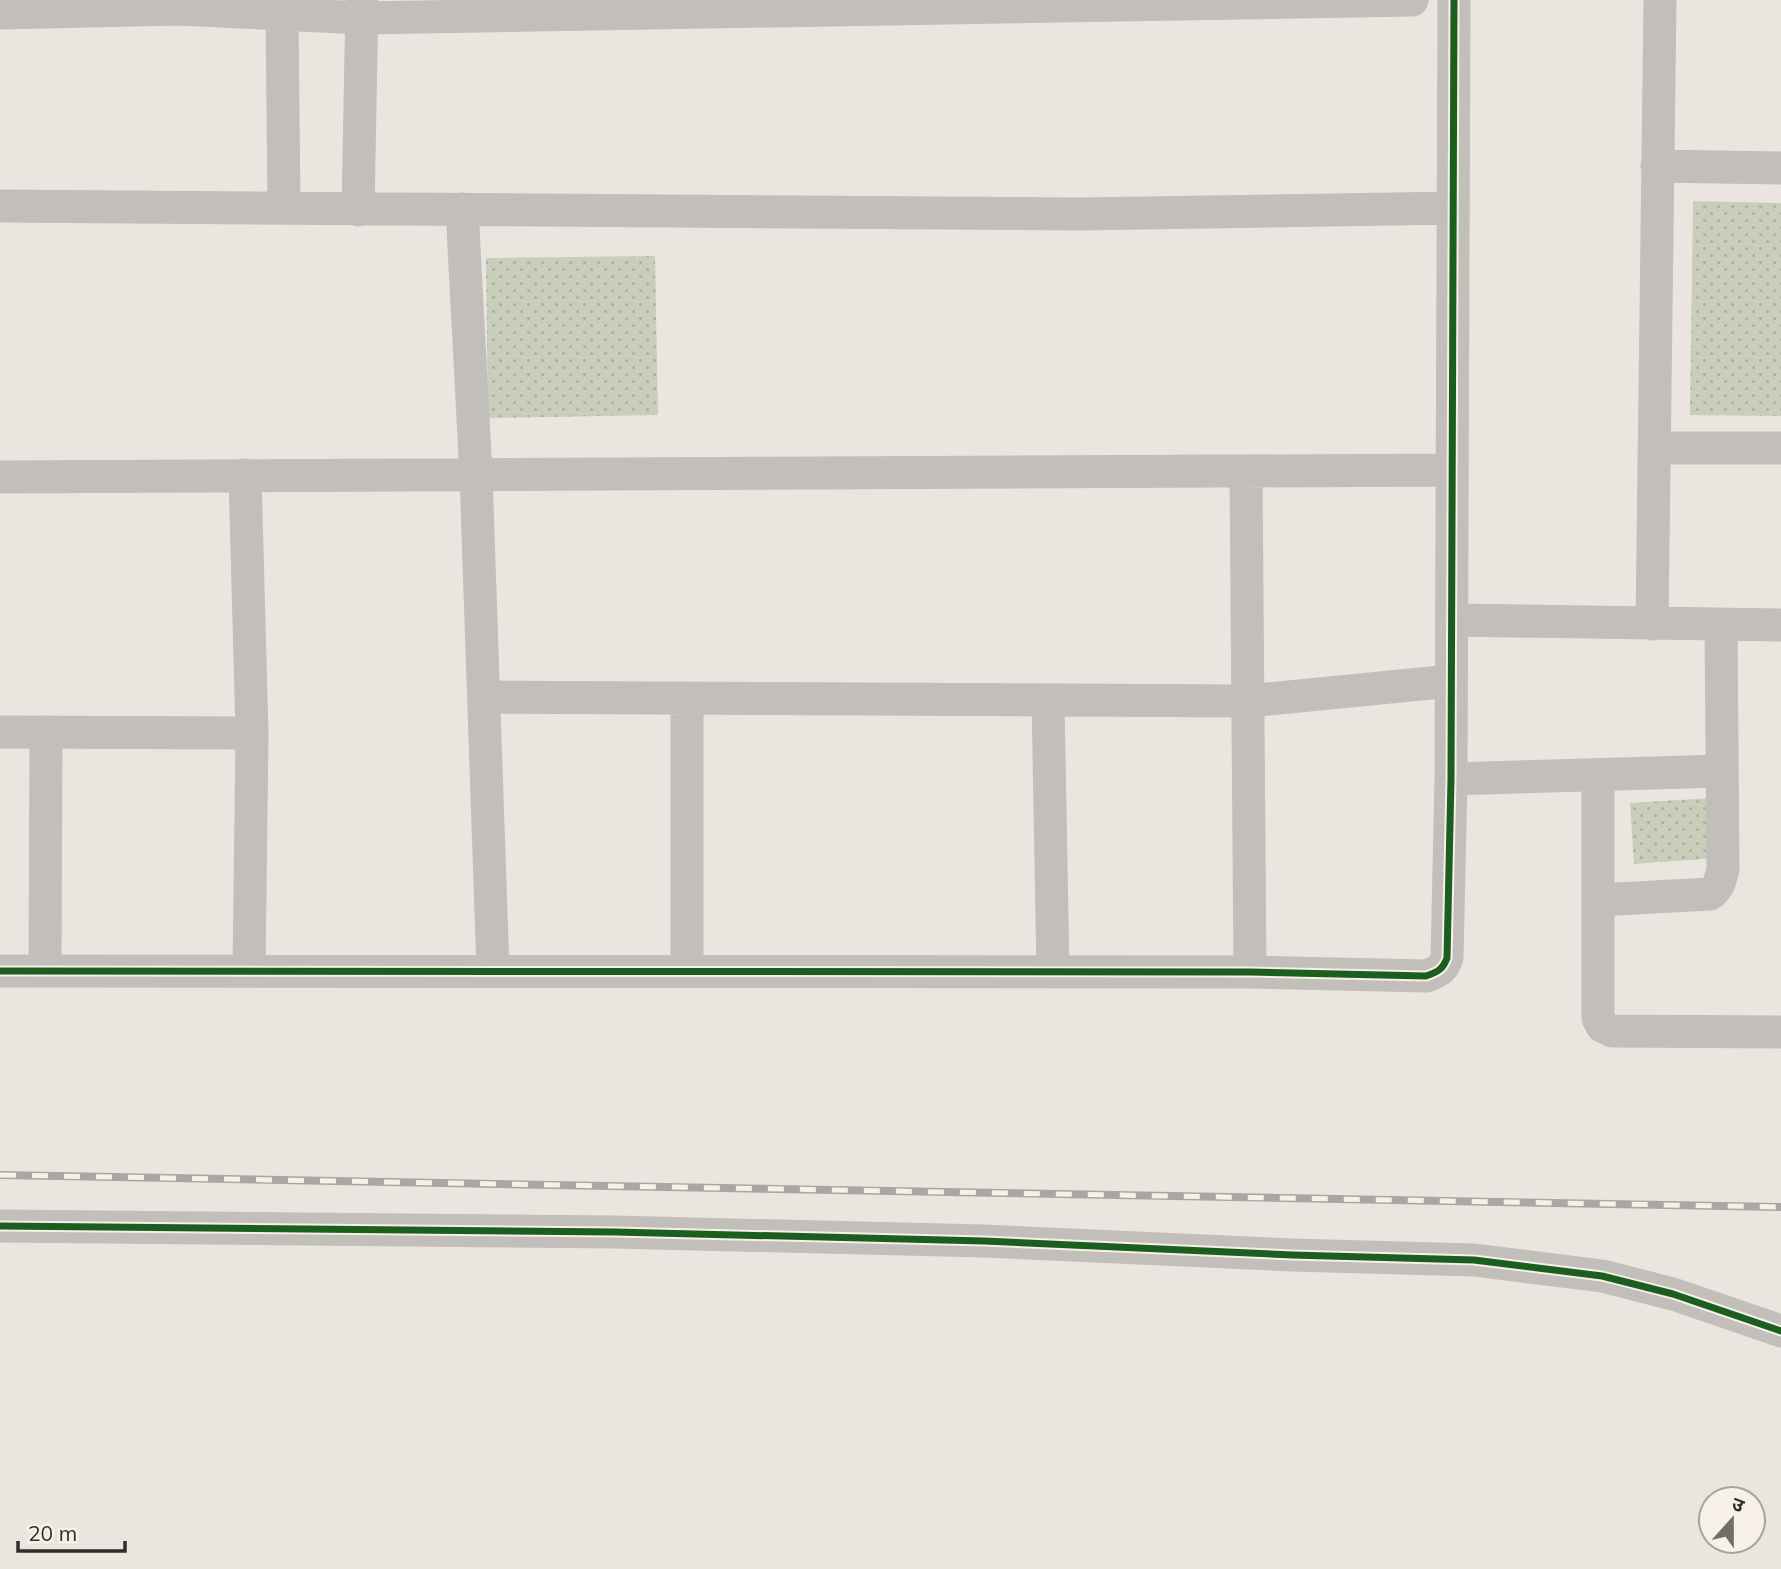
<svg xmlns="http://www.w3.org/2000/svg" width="1781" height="1569" font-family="Mulish,'Noto Sans Devanagari',sans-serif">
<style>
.park{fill:url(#park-dots)}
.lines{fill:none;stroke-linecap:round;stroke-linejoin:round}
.street{stroke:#c2beb9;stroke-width:33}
.rail-casing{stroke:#aaa7a3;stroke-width:8}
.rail{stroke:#f6f0e7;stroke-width:5;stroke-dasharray:16;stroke-linecap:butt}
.cycleway-casing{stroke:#f6f0e7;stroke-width:11}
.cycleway{stroke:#1b5e20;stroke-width:7}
</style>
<defs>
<pattern id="park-dots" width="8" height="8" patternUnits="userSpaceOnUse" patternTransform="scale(1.75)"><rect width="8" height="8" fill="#c9cebb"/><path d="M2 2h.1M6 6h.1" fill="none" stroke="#adb1a1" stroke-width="1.8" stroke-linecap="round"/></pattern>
</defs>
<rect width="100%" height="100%" fill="#eae6df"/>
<path class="park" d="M 1693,201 L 1781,203 L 1781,416 L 1690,415 Z
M 655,256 L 658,415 L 488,418 L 486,258 Z
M 1713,798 L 1717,858 L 1634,864 L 1630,803 Z"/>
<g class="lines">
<path class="street" d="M 0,13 L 179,9 L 362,18 L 1412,0
M 282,14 L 284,208
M 1657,166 L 1781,168
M 0,206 L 1079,214 L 1453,208
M 462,209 L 476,475 L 493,971
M 358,210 L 362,0
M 1654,448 L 1781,448
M 1246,471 L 1250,972
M 245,475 L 252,733 L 249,971
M 0,477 L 1452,470
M 1452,620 L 1781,625
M 1652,624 L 1660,0
M 484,697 L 1248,701 L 1451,681
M 1048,700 L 1053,972
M 0,732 L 252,733
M 1598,775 L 1598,1018 L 1602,1026 L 1612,1031 L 1781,1032
M 1451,779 L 1722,771
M 1598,900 L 1710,894 C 1719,888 1720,880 1723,870 L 1721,625
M 0,971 L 1250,972 L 1426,976 C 1438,972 1443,969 1447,958 L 1451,779 L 1454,0
M 45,971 L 46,732
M 687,971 L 687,699
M 0,1226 L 615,1232 L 984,1241 L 1292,1255 L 1474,1260 L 1602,1276 L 1673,1294 L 1781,1331"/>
<defs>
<path id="rail" d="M 0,1175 L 1781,1207"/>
</defs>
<use href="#rail" class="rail-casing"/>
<use href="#rail" class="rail"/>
<defs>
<path id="cycleway" d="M 0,971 L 1250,972 L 1426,976 C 1438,972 1443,969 1447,958 L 1451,779 L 1454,0
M 0,1226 L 615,1232 L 984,1241 L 1292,1255 L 1474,1260 L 1602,1276 L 1673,1294 L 1781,1331"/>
</defs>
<use href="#cycleway" class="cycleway-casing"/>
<use href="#cycleway" class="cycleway"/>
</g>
<g transform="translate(1732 1520) rotate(21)"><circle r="33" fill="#f6f0e7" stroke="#a8a29b" stroke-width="2"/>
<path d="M0-5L12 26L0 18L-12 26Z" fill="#726d68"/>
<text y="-10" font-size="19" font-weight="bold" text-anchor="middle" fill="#322c28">उ</text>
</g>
<path d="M18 1541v10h107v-10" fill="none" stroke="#322c28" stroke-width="3.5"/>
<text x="28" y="1541" font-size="21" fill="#322c28" stroke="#f6f0e7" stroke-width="5" paint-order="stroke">20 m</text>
</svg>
